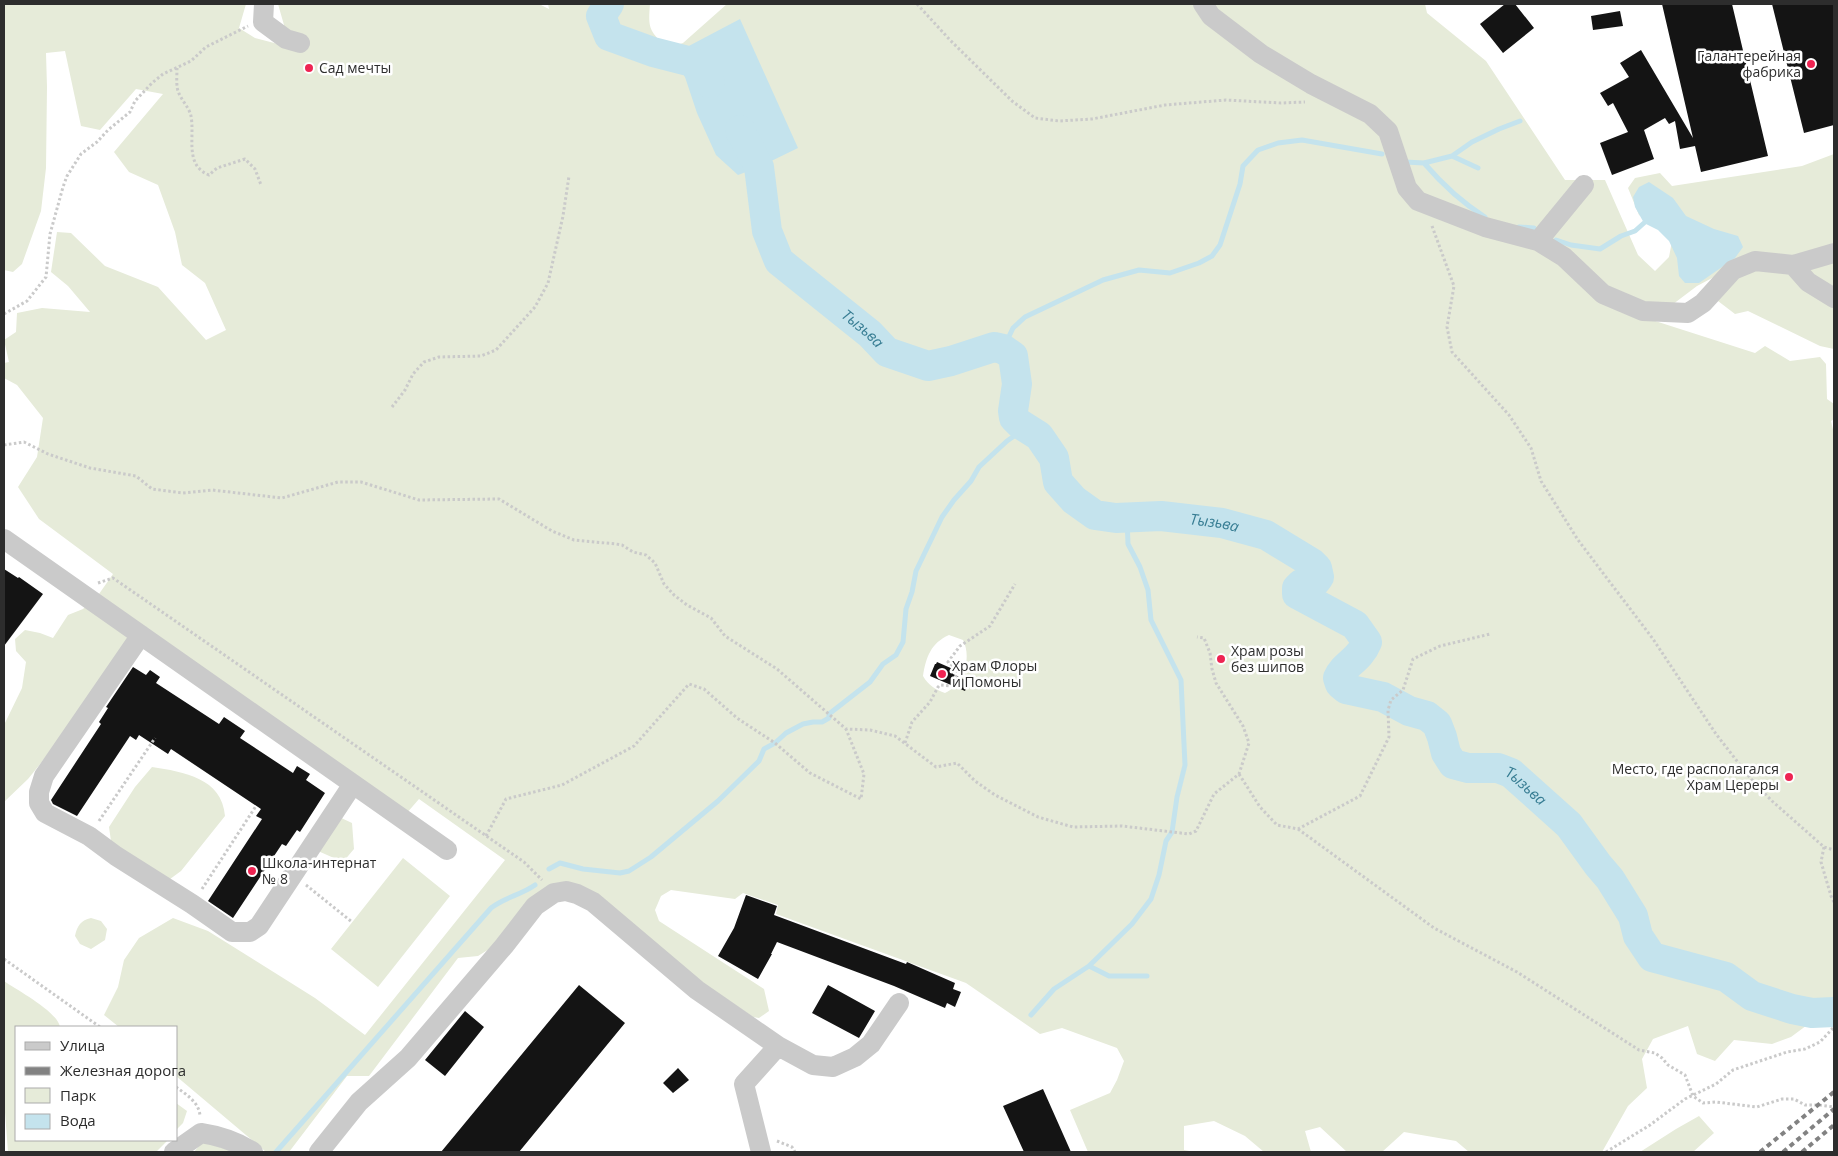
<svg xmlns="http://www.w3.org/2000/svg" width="1838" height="1156" font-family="'Open Sans',sans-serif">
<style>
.green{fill:#e6ebd9;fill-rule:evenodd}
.water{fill:#c4e3ed}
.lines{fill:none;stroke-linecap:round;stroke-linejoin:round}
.stream{stroke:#c4e3ed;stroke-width:5}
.river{stroke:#c4e3ed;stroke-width:30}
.building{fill:#141414}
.path{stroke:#cacaca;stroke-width:3;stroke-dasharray:2.5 2.5;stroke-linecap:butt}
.minor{stroke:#cacaca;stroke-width:20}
.rail{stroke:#828282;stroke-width:4;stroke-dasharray:5 4;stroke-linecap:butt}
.poi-dot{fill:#ee2452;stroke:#fff;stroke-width:2}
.labels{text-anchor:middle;stroke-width:5;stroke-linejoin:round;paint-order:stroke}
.poi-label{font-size:14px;fill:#2d2d2d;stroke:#fff;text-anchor:start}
.water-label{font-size:15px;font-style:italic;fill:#377d93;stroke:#fff}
</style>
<rect width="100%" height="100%" fill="#fff"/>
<path class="green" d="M 4,4 L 246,4 L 239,28 L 255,38 L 278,44 L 284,25 L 278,4 L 539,4 L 549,9 L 548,4 L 650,4 C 648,29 649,30 667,48 L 683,43 L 727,4 L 1425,4 L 1427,13 L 1486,61 L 1565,180 L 1605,180 L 1638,255 L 1655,271 L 1669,257 L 1673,236 L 1639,215 L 1628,188 L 1635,178 L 1660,173 L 1672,186 L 1802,166 L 1834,154 L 1834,349 L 1820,346 L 1748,311 L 1735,314 L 1718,301 L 1750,258 L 1697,286 L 1652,320 L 1755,353 L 1765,346 L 1790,361 L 1820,357 L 1826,364 L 1827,399 L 1834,404 L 1834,419 L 1831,421 L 1834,434 L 1834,1005 L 1791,1037 L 1772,1044 L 1734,1040 L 1715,1061 L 1697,1054 L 1688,1026 L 1653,1039 L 1642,1059 L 1647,1088 L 1628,1106 L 1602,1152 L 1469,1152 L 1456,1141 L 1404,1132 L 1382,1152 L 1347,1152 L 1320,1127 L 1305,1131 L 1311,1152 L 1264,1152 L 1245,1136 L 1214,1121 L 1184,1126 L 1184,1150 L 1195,1152 L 1088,1152 L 1070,1110 L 1110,1093 L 1117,1080 L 1124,1061 L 1117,1048 L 1062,1028 L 1040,1034 L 966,983 L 776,914 L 778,905 L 743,893 L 735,899 L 671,890 L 661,896 L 655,910 L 659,921 L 764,989 L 769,1011 L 759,1018 L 753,1017 L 555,883 L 499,943 L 478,956 L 458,958 L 369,1076 L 347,1076 L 289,1152 L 266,1152 L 176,1076 L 176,1027 L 119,1027 L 104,1015 L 118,987 L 124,960 L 139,938 L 173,918 L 208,931 L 315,998 L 365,1035 L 505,860 L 419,799 L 406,814 L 137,631 L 41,763 L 28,779 L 4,802 L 4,725 L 22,688 L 26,662 L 16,651 L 15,639 L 25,630 L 40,633 L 53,638 L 68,615 L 83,609 L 99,594 L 113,574 L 39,519 L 18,487 L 37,457 L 43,418 L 17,385 L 4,378 L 4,363 L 9,362 L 4,340 L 16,332 L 17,313 L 42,308 L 90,312 L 68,286 L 51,272 L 57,232 L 71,233 L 105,266 L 158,287 L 206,340 L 226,330 L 205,283 L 182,265 L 175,232 L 158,185 L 129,172 L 114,152 L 163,94 L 136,89 L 100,130 L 81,126 L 65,51 L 46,53 L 47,87 L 46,168 L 41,211 L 22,264 L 13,272 L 4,270 ZM 949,635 L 963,640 C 972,657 964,685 945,693 C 936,690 928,685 923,676 C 926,657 931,643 949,635 Z
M 152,767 C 184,772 222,778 225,816 L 181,871 L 166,882 L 111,841 L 109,827 L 135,787 Z
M 337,816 L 352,823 L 354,849 L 343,862 L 318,851 Z
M 403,858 L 450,896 L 378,987 L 331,949 Z
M 91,918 L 101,921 L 107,929 L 105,940 L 91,949 L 80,944 L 75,936 C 77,926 81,920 91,918 Z
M 4,981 C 17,990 58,1012 60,1027 L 16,1027 L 16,1140 L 168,1140 L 156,1152 L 8,1152 L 4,1099 Z
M 176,1103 L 187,1111 L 183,1123 L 176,1130 Z
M 1699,1116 L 1714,1133 L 1693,1152 L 1640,1152 L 1676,1129 Z
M 203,1141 L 234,1152 L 194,1152 Z"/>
<path class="water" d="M 740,19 L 798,148 L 759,167 L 738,175 L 716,155 L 697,113 L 679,59 L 685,48 Z
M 1649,182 L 1673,198 L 1686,216 L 1714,229 L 1738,236 L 1743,247 L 1735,258 L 1699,283 L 1685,283 L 1679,276 L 1677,258 L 1669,241 L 1658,230 L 1644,223 L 1635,207 L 1633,197 L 1639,187 Z"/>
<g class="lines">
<path class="stream" d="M 1452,156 L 1478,168
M 1405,162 L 1424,163 L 1452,156 L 1472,142 L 1499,129 L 1520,121
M 1424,163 C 1442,184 1461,202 1485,217
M 1519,227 L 1534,228
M 1556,240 L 1571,245 L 1600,249 L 1621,236 L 1635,231 L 1644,223
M 1003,349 L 1013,328 L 1025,317 L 1103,280 L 1139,270 L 1170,273 L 1199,263 L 1212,256 L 1220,245 L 1240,184 L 1243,166 L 1258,150 L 1278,143 L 1302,140 L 1382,154
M 549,869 L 560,863 L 583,869 L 620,873 L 629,871 L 651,857 L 718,801 L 759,761 L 764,749 L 775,743 L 786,733 L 803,724 L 813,722 L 822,722 L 829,718 L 829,714 L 870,682 L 883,664 L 896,655 L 903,642 L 906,609 L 912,592 L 916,571 L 942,517 L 954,500 L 971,481 L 979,467 L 1007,441 L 1017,434 L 1030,431
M 1089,966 L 1109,976 L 1147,976
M 1031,1015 L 1054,989 L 1089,966 L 1132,924 L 1151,899 L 1159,875 L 1166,841 L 1172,832 L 1177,797 L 1185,765 L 1181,680 L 1151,620 L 1148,590 L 1140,567 L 1128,544 L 1127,518
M 276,1152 L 491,908 C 505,897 521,895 535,885"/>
<g class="river">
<path d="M 609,4 L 601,16 L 609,36 L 653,52 L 692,62 L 710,83"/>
<path id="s1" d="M 740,130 L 759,167 L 767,231 L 779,261 L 870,334 L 887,352 L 928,366 L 951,361 L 994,347 L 1003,349 L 1013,356 L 1017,384 L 1013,411 L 1014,418 L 1020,424 L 1039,436 L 1054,458 L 1058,482 L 1074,500 L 1095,515 L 1116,518 L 1161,516 L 1222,523 L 1266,535 L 1312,563 L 1317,568 L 1319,577 L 1316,581 L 1301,584 L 1297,588 L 1297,594 L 1355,625 L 1367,642 C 1360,660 1343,665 1338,678 L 1340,684 L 1346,689 L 1383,697 L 1409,711 L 1427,716 L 1437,724 L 1442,737 L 1446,753 L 1453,764 L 1468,768 L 1498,768 L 1511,773 L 1569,825 L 1598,865 L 1610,879 L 1633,916 L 1638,936 L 1652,957 L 1726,977 L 1752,996 L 1792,1009 L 1812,1013 L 1834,1012"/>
</g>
</g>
<path class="building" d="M 1505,4 L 1515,4 L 1534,28 L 1503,53 L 1480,24 Z
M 1662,4 L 1732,4 L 1768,156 L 1701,172 L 1695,146 L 1680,149 L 1675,121 L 1669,124 L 1665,118 L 1644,130 L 1654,159 L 1612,175 L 1600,143 L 1628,132 L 1613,103 L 1608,106 L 1600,93 L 1629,77 L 1620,63 L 1641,50 L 1693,138 Z
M 1772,4 L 1834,4 L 1834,125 L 1804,133 Z
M 1620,11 L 1623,26 L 1593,30 L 1591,16 Z
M 4,569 L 18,578 L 19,577 L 43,594 L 4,646 Z
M 937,662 L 953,669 L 953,674 L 969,682 L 965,691 L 930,676 L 935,664 L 936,664 Z
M 133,667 L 146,675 L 150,670 L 160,677 L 156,683 L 219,724 L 224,717 L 245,731 L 240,738 L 293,773 L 297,766 L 310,774 L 306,780 L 325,793 L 300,832 L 297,830 L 286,846 L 282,844 L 233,918 L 208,901 L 262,819 L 256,816 L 261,809 L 171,749 L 168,754 L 139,735 L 136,740 L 130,736 L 77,816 L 53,804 L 51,800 L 101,724 L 99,722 L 108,708 L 106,707 Z
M 746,895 L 777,906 L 774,915 L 906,964 L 907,962 L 955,983 L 953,989 L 961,992 L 955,1007 L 947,1003 L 945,1008 L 894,986 L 777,942 L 771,954 L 772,954 L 758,979 L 718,956 L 734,928 Z
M 579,985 L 625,1023 L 519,1152 L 441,1152 Z
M 828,985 L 875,1011 L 859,1038 L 812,1013 Z
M 465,1011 L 484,1027 L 445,1076 L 425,1060 Z
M 678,1068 L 689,1080 L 673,1093 L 663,1083 Z
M 1043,1089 L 1071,1152 L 1024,1152 L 1003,1106 Z"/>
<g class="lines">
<path class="path" d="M 917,4 L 950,40 L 1012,101 L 1035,118 L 1059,121 L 1092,119 L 1165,105 L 1226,100 L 1281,103 L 1305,102
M 177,68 C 177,75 176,85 178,91 C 181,100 189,107 191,116 C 195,137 184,165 209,175 L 217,168 L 245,159 L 255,169 L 261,185
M 1432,226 L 1454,286 L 1447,327 L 1452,352 L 1509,415 L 1531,448 L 1541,481 L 1578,540 L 1653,639 L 1716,734 L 1751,779 L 1772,801 L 1824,847 L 1834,850
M 4,314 L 27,301 L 46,277 L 50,234 L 63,187 L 67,176 L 81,154 L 97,142 L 108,130 L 130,112 L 135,101 L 152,83 L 163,74 L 191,61 L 206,47 L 248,26
M 392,407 L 405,390 L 413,374 L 424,362 L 439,357 L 481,356 L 496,350 L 535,307 L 548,283 L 563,216 L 569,176
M 4,445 L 24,442 L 48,454 L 90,468 L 136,476 L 152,489 L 183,493 L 212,490 L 282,498 L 338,482 L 361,482 L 419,500 L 499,499 L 552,531 L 574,540 L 616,544 L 622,545 L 633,552 L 646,555 L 655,563 L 664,584 L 674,595 L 687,605 L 711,618 L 725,636 L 777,669 L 846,729 L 870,730 L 895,736 L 936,767 L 957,763 L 975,781 L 995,795 L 1038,817 L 1073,827 L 1122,826 L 1189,834 L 1196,831 L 1214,794 L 1239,774 L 1249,743 L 1243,726 L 1216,683 L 1212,669 L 1210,653 L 1204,638 L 1197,637
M 98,583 L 113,578 L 524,862 L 542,880
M 905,743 L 912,722 L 930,702 L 938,687 L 940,685 L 952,686 L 958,670 L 948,662 L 960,646 L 990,626 L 1015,584
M 1239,774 L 1260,807 L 1277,825 L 1298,829 L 1360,796 L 1389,737 L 1388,710 L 1391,700 L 1403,690 L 1413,659 L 1440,646 L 1490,634
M 99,821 L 155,738
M 1298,829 L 1434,928 L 1517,972 L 1639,1050 L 1655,1053 L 1662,1058 L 1668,1065 L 1685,1075 L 1693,1096 L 1703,1103 L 1716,1102 L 1757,1107 L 1782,1099 L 1794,1099 L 1805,1105 L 1819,1105 L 1834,1107
M 486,836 L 506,799 L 562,785 L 634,746 L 689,684 L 704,689 L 737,718 L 775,743 L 810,773 L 861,799 L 864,774 L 846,729
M 1824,847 L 1821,862 L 1831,896 L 1834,902
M 306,885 L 352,922
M 202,889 L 256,806
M 4,959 L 100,1027
M 176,1087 C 187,1095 200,1103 200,1117
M 777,1141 L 792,1147 L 795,1152
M 1606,1152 L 1650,1125 L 1685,1099 L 1716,1084 L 1733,1070 L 1787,1052 L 1805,1049 L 1820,1042 L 1834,1027"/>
<path class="minor" d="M 264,4 L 263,22 L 286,39 L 300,43
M 1203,4 L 1211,16 L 1261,54 L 1311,84 L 1370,114 L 1388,131 L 1407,188 L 1418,201 L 1485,227 L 1538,241 L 1564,257 L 1603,294 L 1643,311 L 1688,313 L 1703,303 L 1733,270 L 1755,261 L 1793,265 L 1834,253
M 1538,241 L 1584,185
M 1793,265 L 1808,282 L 1834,298
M 4,539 L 447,850
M 141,635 L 44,776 L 39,792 L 39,803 L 45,813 L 89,836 L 116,856 L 192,904 L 232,932 L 250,932 L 259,926 L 353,784
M 174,1152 L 201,1133 C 221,1136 236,1141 253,1152
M 319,1152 L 359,1102 L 408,1058 L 504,946 L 535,906 L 554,893 L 566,891 L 577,894 L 593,902 L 697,990 L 778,1046 L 813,1065 L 833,1067 L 855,1057 L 871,1044 L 899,1003
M 761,1152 L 744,1084 L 778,1046"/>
<path class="rail" d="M 1760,1152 L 1834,1092
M 1783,1152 L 1834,1109
M 1802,1152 L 1834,1125"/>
</g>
<g class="poi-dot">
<circle cx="1811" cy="64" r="5"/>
<circle cx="309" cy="68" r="5"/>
<circle cx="1221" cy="659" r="5"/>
<circle cx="942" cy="674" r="5"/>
<circle cx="1789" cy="777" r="5"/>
<circle cx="252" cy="871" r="5"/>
</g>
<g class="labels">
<g class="poi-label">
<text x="1801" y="61" text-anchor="end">Галантерейная<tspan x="1801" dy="16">фабрика</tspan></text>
<text x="319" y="73">Сад мечты</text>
<text x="1231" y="656">Храм розы<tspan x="1231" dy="16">без шипов</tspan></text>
<text x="952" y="671">Храм Флоры<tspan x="952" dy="16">и Помоны</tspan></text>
<text x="1779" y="774" text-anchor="end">Место, где располагался<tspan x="1779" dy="16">Храм Цереры</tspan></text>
<text x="262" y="868">Школа-интернат<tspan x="262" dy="16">№ 8</tspan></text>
</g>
<g class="water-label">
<text dy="5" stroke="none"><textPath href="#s1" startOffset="246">Тызьва</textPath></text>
<text dy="5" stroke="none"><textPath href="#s1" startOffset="728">Тызьва</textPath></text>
<text dy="5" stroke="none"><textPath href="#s1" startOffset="1252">Тызьва</textPath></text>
</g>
</g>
<rect width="1838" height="1156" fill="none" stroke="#2d2d2d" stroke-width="10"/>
<rect x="15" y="1026" width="162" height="115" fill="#ffffff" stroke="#ababab"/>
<rect x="25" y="1042" width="25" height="8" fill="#cacaca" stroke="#ababab"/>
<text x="60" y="1051" font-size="15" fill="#2d2d2d">Улица</text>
<rect x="25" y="1067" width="25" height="8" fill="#828282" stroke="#ababab"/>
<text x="60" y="1076" font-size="15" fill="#2d2d2d">Железная дорога</text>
<rect x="25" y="1088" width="25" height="15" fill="#e6ebd9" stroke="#ababab"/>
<text x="60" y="1101" font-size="15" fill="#2d2d2d">Парк</text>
<rect x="25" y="1114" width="25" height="15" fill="#c4e3ed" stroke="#ababab"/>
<text x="60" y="1126" font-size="15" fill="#2d2d2d">Вода</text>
</svg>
